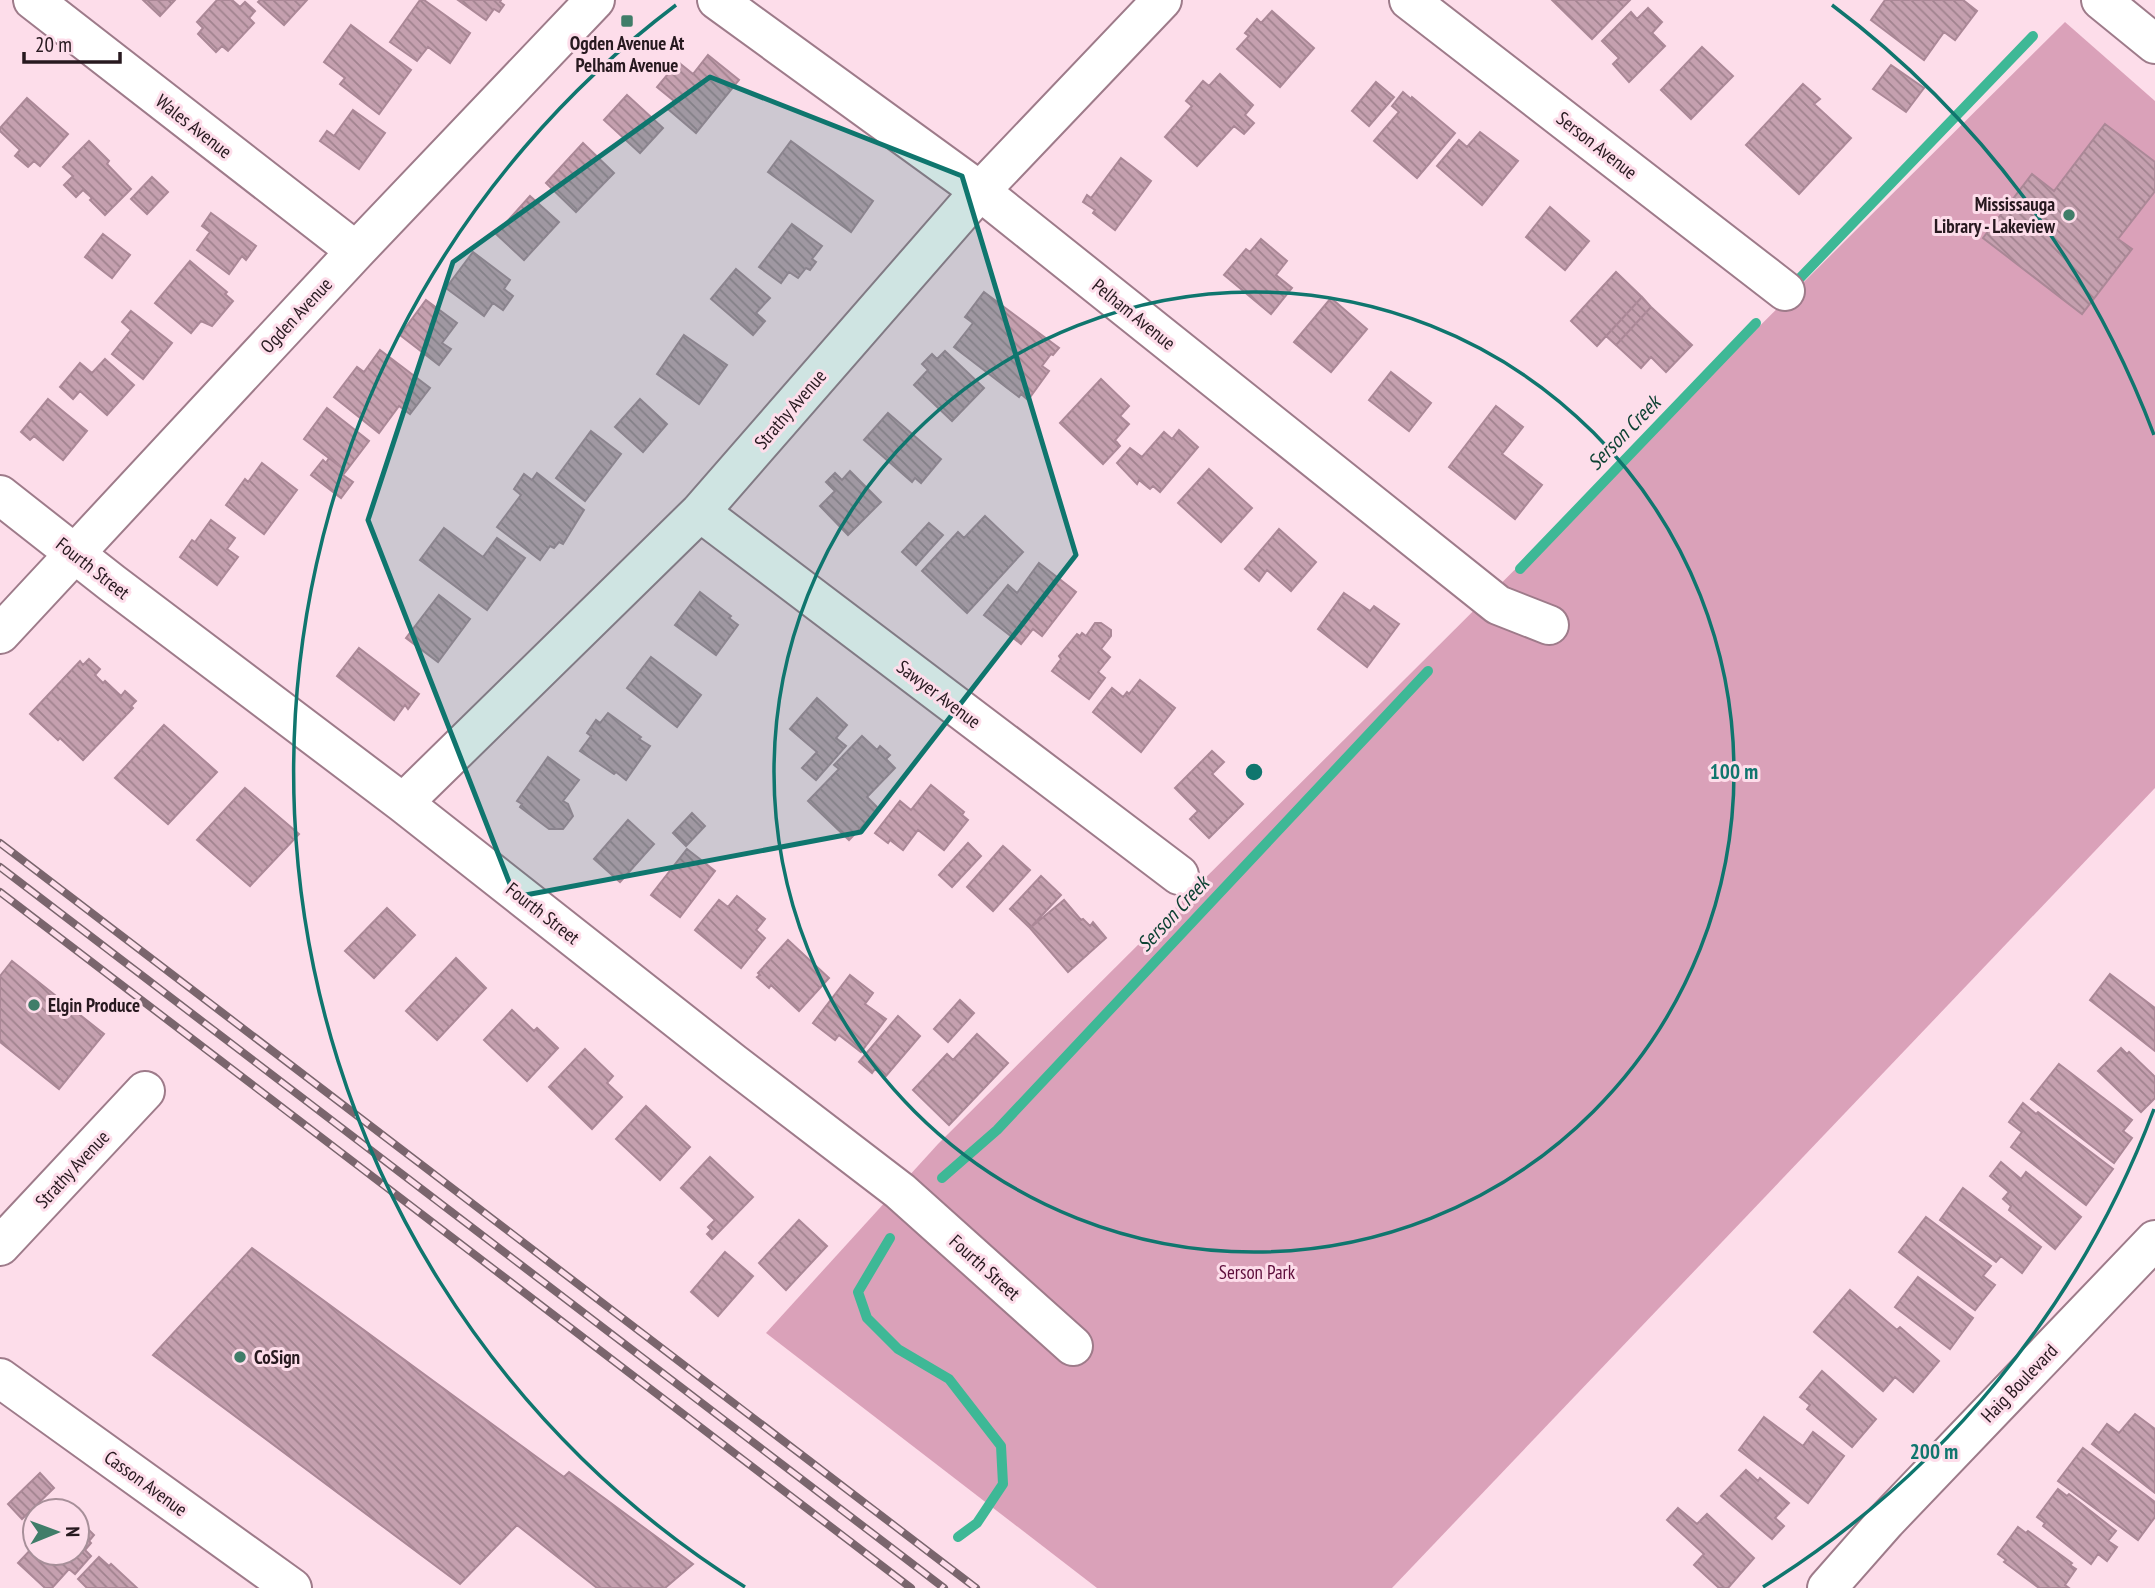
<svg xmlns="http://www.w3.org/2000/svg" width="2155" height="1588" font-family="'PT Sans Narrow',sans-serif">
<style>
.park{fill:#daa1b9}
.lines{fill:none;stroke-linecap:round;stroke-linejoin:round}
.stream{stroke:#3eb896;stroke-width:10}
.building{fill:url(#building-back-hatch);stroke:#ab8897;stroke-width:2}
.minor-casing{stroke:#9e7b8a;stroke-width:42}
.minor{stroke:#fff;stroke-width:38}
.rail-casing{stroke:#7a656d;stroke-width:8}
.rail{stroke:#fdddea;stroke-width:5;stroke-dasharray:16;stroke-linecap:butt}
.marked{fill:#0f766e;fill-opacity:0.2;stroke:#0f766e;stroke-width:5;stroke-linejoin:round}
.ring{fill:none;stroke:#0f766e;stroke-width:3.5}
.poi-dot{fill:#407d69;stroke:#fdddea;stroke-width:2.5}
.labels{text-anchor:middle;stroke-width:6;stroke-linejoin:round;paint-order:stroke}
.poi-label{font-size:19px;font-weight:bold;fill:#27191f;stroke:#fdddea;text-anchor:start}
.street-label{font-size:19px;fill:#27191f;stroke:#fdddea}
.park-label{font-size:19px;fill:#5e0e3b;stroke:#fdddea}
.water-label{font-size:21px;font-style:italic;fill:#0e4234;stroke:#fdddea}
.centre{fill:#0f766e;stroke:#fdddea;stroke-width:3.5}
.ring-label{font-size:21px;text-anchor:middle;font-weight:bold;fill:#0f766e;stroke:#fdddea;stroke-width:6;stroke-linejoin:round;paint-order:stroke}
</style>
<defs>
<pattern id="building-back-hatch" width="6" height="6" patternUnits="userSpaceOnUse" patternTransform="scale(1.75)"><rect width="6" height="6" fill="#c5a0af"/><path d="M-1 5l2 2M0 0l6 6M5-1l2 2" fill="none" stroke="#a0828e"/></pattern>
</defs>
<rect width="100%" height="100%" fill="#fdddea"/>
<path class="park" d="M 2065,22 L 2155,101 L 2155,788 L 1392,1588 L 1097,1588 L 766,1333 L 938,1144 Z"/>
<g class="lines">
<path class="stream" d="M 1800,278 L 2033,36
M 1520,569 L 1756,323
M 942,1178 L 997,1130 L 1428,671
M 890,1238 L 858,1292 L 867,1318 L 898,1349 L 949,1379 L 1001,1446 L 1003,1484 L 977,1523 L 958,1537"/>
</g>
<path class="building" d="M 143,0 L 175,0 L 160,16 Z
M 217,0 L 232,0 L 240,7 L 245,2 L 255,11 L 249,18 L 254,23 L 228,51 L 222,46 L 216,52 L 198,34 L 203,28 L 197,22 Z
M 260,0 L 307,0 L 284,25 L 258,2 Z
M 420,0 L 424,0 L 470,33 L 450,63 L 428,47 L 417,61 L 390,42 Z
M 458,0 L 501,0 L 500,2 L 504,5 L 499,12 L 494,9 L 486,20 Z
M 1552,0 L 1630,0 L 1592,39 Z
M 1885,0 L 1963,0 L 1977,11 L 1955,40 L 1944,32 L 1924,60 L 1871,20 Z
M 1648,8 L 1662,22 L 1652,33 L 1665,46 L 1629,82 L 1613,64 L 1619,58 L 1602,41 L 1631,12 L 1637,19 Z
M 1272,11 L 1314,48 L 1280,87 L 1237,49 L 1249,36 L 1245,33 L 1257,19 L 1261,23 Z
M 351,25 L 411,70 L 379,114 L 340,84 L 345,78 L 324,62 Z
M 1702,47 L 1733,76 L 1691,119 L 1661,90 Z
M 708,55 L 739,80 L 696,133 L 668,109 L 674,101 L 657,87 L 678,62 L 693,74 Z
M 1891,65 L 1924,88 L 1906,112 L 1873,89 Z
M 1220,74 L 1253,105 L 1245,115 L 1254,123 L 1244,134 L 1234,126 L 1197,166 L 1165,137 L 1192,106 L 1186,101 L 1203,81 L 1209,86 Z
M 1376,82 L 1394,97 L 1369,126 L 1352,111 Z
M 1803,84 L 1820,99 L 1814,104 L 1851,138 L 1799,194 L 1746,145 Z
M 1403,92 L 1411,99 L 1412,97 L 1455,133 L 1417,178 L 1374,141 L 1399,112 L 1392,106 Z
M 627,95 L 663,128 L 640,153 L 604,120 Z
M 27,98 L 68,134 L 40,166 L 34,161 L 28,167 L 15,156 L 20,150 L 0,131 L 0,128 Z
M 353,110 L 385,133 L 359,169 L 320,141 L 327,131 L 334,136 Z
M 2105,124 L 2155,162 L 2155,191 L 2118,239 L 2132,249 L 2082,314 L 1983,238 L 2032,174 L 2054,191 Z
M 1480,132 L 1518,161 L 1482,205 L 1437,166 L 1459,140 L 1467,147 Z
M 89,141 L 109,161 L 107,164 L 131,189 L 105,215 L 90,200 L 92,198 L 83,190 L 76,197 L 64,185 L 73,176 L 63,167 Z
M 791,141 L 873,201 L 851,232 L 768,172 Z
M 583,143 L 614,173 L 576,212 L 546,183 Z
M 1121,158 L 1151,181 L 1115,230 L 1093,213 L 1095,210 L 1083,202 L 1087,195 L 1091,198 Z
M 152,177 L 168,192 L 147,214 L 131,199 Z
M 530,196 L 559,222 L 524,260 L 496,234 Z
M 1550,207 L 1589,241 L 1565,270 L 1526,237 Z
M 211,213 L 256,246 L 246,260 L 242,256 L 229,274 L 197,250 L 210,232 L 202,226 Z
M 792,224 L 822,246 L 812,259 L 816,262 L 810,270 L 806,268 L 798,278 L 789,272 L 781,283 L 759,267 Z
M 103,234 L 130,255 L 112,278 L 85,257 Z
M 1261,239 L 1287,261 L 1276,275 L 1292,288 L 1271,314 L 1224,275 L 1246,249 L 1250,252 Z
M 473,252 L 510,280 L 504,289 L 513,296 L 503,310 L 493,303 L 484,316 L 446,288 Z
M 190,261 L 227,292 L 225,294 L 233,301 L 212,326 L 201,321 L 191,333 L 155,303 Z
M 736,269 L 770,298 L 756,313 L 765,321 L 753,335 L 711,299 Z
M 1616,272 L 1642,297 L 1597,346 L 1571,321 Z
M 984,292 L 1059,348 L 1053,355 L 1051,354 L 1042,366 L 1049,371 L 1028,400 L 1021,394 L 1019,397 L 954,347 L 973,323 L 965,317 Z
M 1642,297 L 1651,307 L 1616,345 L 1606,336 Z
M 1331,298 L 1367,329 L 1331,372 L 1294,342 Z
M 426,300 L 457,323 L 442,343 L 451,349 L 439,365 L 400,335 Z
M 1651,307 L 1692,345 L 1666,372 L 1651,357 L 1641,368 L 1616,345 Z
M 131,311 L 172,343 L 143,379 L 112,354 L 131,330 L 122,322 Z
M 684,335 L 727,365 L 699,404 L 657,374 Z
M 380,350 L 430,388 L 410,414 L 399,406 L 379,433 L 334,397 L 357,367 L 364,372 Z
M 945,351 L 984,388 L 952,421 L 914,385 L 928,370 L 922,364 L 932,354 L 937,359 Z
M 105,359 L 134,385 L 107,415 L 80,391 L 73,399 L 60,387 L 80,363 L 92,373 Z
M 1391,372 L 1431,403 L 1409,431 L 1369,400 Z
M 1101,379 L 1129,406 L 1120,416 L 1129,424 L 1115,440 L 1120,446 L 1103,464 L 1060,423 Z
M 48,399 L 87,431 L 63,460 L 34,436 L 30,440 L 21,432 Z
M 640,399 L 667,424 L 643,452 L 615,427 Z
M 1496,406 L 1523,427 L 1502,454 L 1542,485 L 1515,519 L 1449,467 Z
M 327,408 L 369,441 L 346,471 L 304,439 Z
M 888,413 L 941,459 L 921,483 L 915,478 L 912,482 L 864,440 Z
M 1179,430 L 1198,447 L 1160,492 L 1153,486 L 1150,489 L 1139,480 L 1137,484 L 1117,463 L 1130,448 L 1142,457 L 1164,432 L 1172,439 Z
M 591,431 L 621,454 L 585,501 L 556,478 Z
M 329,458 L 346,471 L 343,475 L 353,482 L 341,498 L 311,475 L 323,460 L 326,463 Z
M 262,463 L 297,490 L 264,534 L 226,505 L 245,479 L 248,482 Z
M 1209,469 L 1252,508 L 1221,542 L 1178,503 Z
M 850,471 L 881,502 L 848,535 L 820,506 L 835,491 L 826,482 L 835,473 L 842,480 Z
M 537,473 L 584,510 L 563,544 L 559,542 L 554,548 L 550,546 L 540,560 L 497,527 L 521,495 L 514,489 L 524,474 L 532,480 Z
M 985,516 L 1023,552 L 967,613 L 922,571 L 958,532 L 964,538 Z
M 211,520 L 235,538 L 227,549 L 238,557 L 217,585 L 180,557 L 192,540 L 195,542 Z
M 929,523 L 943,535 L 916,565 L 902,552 Z
M 444,528 L 483,557 L 497,538 L 525,558 L 487,610 L 420,560 Z
M 1279,529 L 1316,562 L 1291,591 L 1267,570 L 1259,581 L 1245,569 Z
M 1039,563 L 1076,592 L 1042,636 L 1033,629 L 1021,644 L 984,615 L 1008,585 L 1017,593 Z
M 700,592 L 731,616 L 729,618 L 738,625 L 716,655 L 675,625 Z
M 1344,593 L 1370,611 L 1374,606 L 1399,624 L 1367,667 L 1318,629 Z
M 439,595 L 470,619 L 438,662 L 406,638 Z
M 1095,623 L 1101,623 L 1111,630 L 1111,636 L 1101,649 L 1110,657 L 1098,672 L 1105,678 L 1089,699 L 1052,671 L 1061,659 L 1059,656 L 1077,634 L 1080,636 L 1082,633 L 1086,636 Z
M 359,648 L 419,694 L 408,709 L 405,705 L 394,720 L 337,676 Z
M 651,657 L 701,695 L 677,727 L 627,688 Z
M 89,659 L 100,669 L 95,675 L 103,683 L 105,681 L 121,696 L 125,691 L 136,701 L 131,706 L 133,708 L 83,760 L 60,738 L 58,740 L 30,714 L 80,661 L 83,665 Z
M 1140,680 L 1175,708 L 1141,752 L 1093,712 L 1112,688 L 1123,697 L 1127,692 L 1129,694 Z
M 817,698 L 847,725 L 836,738 L 846,746 L 816,780 L 802,768 L 817,752 L 790,729 Z
M 608,713 L 641,737 L 639,739 L 650,746 L 626,780 L 616,772 L 614,774 L 580,751 L 591,736 L 587,733 L 596,720 L 600,723 Z
M 164,725 L 217,772 L 168,824 L 115,778 Z
M 862,736 L 877,750 L 880,746 L 890,755 L 886,759 L 895,768 L 867,797 L 879,809 L 849,840 L 808,801 L 839,769 L 834,765 Z
M 1212,751 L 1224,762 L 1212,774 L 1243,804 L 1209,838 L 1190,819 L 1198,811 L 1175,788 Z
M 548,757 L 579,780 L 563,801 L 568,804 L 573,816 L 563,829 L 549,829 L 520,807 L 522,804 L 517,801 Z
M 931,785 L 964,812 L 962,815 L 968,820 L 944,850 L 918,830 L 903,850 L 890,840 L 888,843 L 875,833 L 900,801 L 911,810 Z
M 245,788 L 299,834 L 250,886 L 197,840 Z
M 692,813 L 705,826 L 686,846 L 673,833 Z
M 628,820 L 654,844 L 620,882 L 594,859 Z
M 968,843 L 981,856 L 952,887 L 939,875 Z
M 1003,846 L 1030,870 L 993,911 L 967,887 Z
M 687,849 L 715,871 L 680,917 L 651,895 Z
M 1041,876 L 1061,895 L 1030,928 L 1010,909 Z
M 737,896 L 765,919 L 756,930 L 765,938 L 741,968 L 695,930 L 719,900 L 728,907 Z
M 1064,900 L 1081,920 L 1083,919 L 1090,926 L 1093,922 L 1106,938 L 1068,972 L 1030,928 Z
M 387,908 L 415,935 L 374,978 L 345,951 Z
M 788,940 L 829,978 L 799,1011 L 771,985 L 769,988 L 757,977 L 760,975 L 758,973 Z
M 456,958 L 486,988 L 437,1040 L 406,1011 Z
M 12,961 L 104,1034 L 59,1089 L 0,1042 L 0,976 Z
M 2110,974 L 2155,1008 L 2155,1051 L 2090,1000 Z
M 850,975 L 873,993 L 865,1004 L 886,1019 L 861,1052 L 839,1035 L 835,1040 L 813,1023 Z
M 960,1000 L 974,1013 L 948,1042 L 934,1029 Z
M 512,1010 L 534,1031 L 537,1028 L 558,1048 L 527,1081 L 484,1040 Z
M 898,1016 L 920,1036 L 885,1077 L 875,1069 L 872,1073 L 859,1062 Z
M 977,1034 L 1008,1063 L 949,1125 L 913,1090 L 947,1054 L 953,1060 Z
M 2121,1048 L 2127,1054 L 2129,1052 L 2155,1077 L 2155,1098 L 2141,1112 L 2098,1071 Z
M 585,1049 L 613,1076 L 607,1083 L 622,1097 L 592,1129 L 549,1087 Z
M 2059,1064 L 2132,1120 L 2123,1131 L 2132,1138 L 2114,1163 L 2031,1099 Z
M 2023,1103 L 2036,1114 L 2038,1112 L 2113,1169 L 2086,1205 L 2011,1147 L 2022,1132 L 2009,1122 Z
M 646,1106 L 690,1147 L 660,1180 L 616,1139 Z
M 710,1157 L 753,1197 L 712,1239 L 707,1234 L 711,1230 L 708,1227 L 715,1220 L 681,1188 Z
M 2001,1162 L 2021,1179 L 2026,1172 L 2081,1217 L 2055,1249 L 2009,1210 L 2011,1206 L 2003,1199 L 2009,1192 L 1990,1176 Z
M 1963,1188 L 2041,1247 L 2022,1273 L 2001,1256 L 1996,1262 L 1940,1220 Z
M 1926,1217 L 1991,1266 L 1983,1276 L 1995,1285 L 1975,1310 L 1899,1252 Z
M 799,1220 L 827,1246 L 786,1290 L 759,1263 Z
M 252,1248 L 564,1477 L 569,1472 L 693,1564 L 665,1588 L 597,1588 L 517,1525 L 460,1584 L 153,1355 Z
M 725,1252 L 753,1276 L 718,1316 L 691,1292 Z
M 1918,1277 L 1973,1318 L 1950,1349 L 1895,1307 Z
M 1850,1290 L 1897,1330 L 1900,1327 L 1939,1361 L 1913,1392 L 1895,1377 L 1883,1391 L 1814,1332 Z
M 1822,1371 L 1876,1419 L 1852,1447 L 1807,1409 L 1810,1405 L 1800,1397 Z
M 2135,1414 L 2155,1429 L 2155,1493 L 2092,1444 L 2107,1424 L 2119,1433 Z
M 1764,1417 L 1803,1446 L 1813,1432 L 1844,1456 L 1808,1503 L 1739,1450 Z
M 2083,1448 L 2155,1502 L 2155,1517 L 2138,1540 L 2058,1481 Z
M 1746,1470 L 1758,1481 L 1760,1478 L 1789,1503 L 1775,1518 L 1784,1526 L 1772,1539 L 1721,1496 Z
M 40,1473 L 54,1488 L 22,1519 L 8,1504 Z
M 2058,1489 L 2067,1496 L 2069,1494 L 2116,1531 L 2108,1541 L 2117,1547 L 2107,1561 L 2098,1554 L 2091,1564 L 2043,1526 L 2045,1523 L 2037,1517 Z
M 1678,1508 L 1697,1524 L 1707,1514 L 1754,1558 L 1728,1588 L 1719,1588 L 1694,1565 L 1704,1554 L 1667,1520 Z
M 77,1518 L 94,1535 L 89,1541 L 91,1543 L 85,1550 L 91,1556 L 75,1574 L 69,1569 L 52,1588 L 45,1588 L 18,1563 L 35,1545 L 35,1553 L 77,1553 Z
M 2018,1527 L 2026,1533 L 2028,1531 L 2072,1563 L 2070,1565 L 2076,1569 L 2065,1585 L 2069,1588 L 2039,1588 L 2004,1562 L 2006,1560 L 1998,1554 Z
M 99,1557 L 109,1566 L 111,1564 L 137,1588 L 87,1588 L 78,1579 Z"/>
<g class="lines">
<defs>
<path id="minor" d="M 33,0 L 356,251
M 717,0 L 980,191 L 1498,605 L 1549,625
M 1409,0 L 1785,291
M 2101,0 L 2155,44
M 0,495 L 112,583 L 403,803 L 733,1063 L 900,1191 L 1073,1346
M 700,512 L 1179,875
M 0,634 L 356,251 L 595,0
M 403,803 L 700,512 L 980,191 L 1162,0
M 0,1246 L 145,1091
M 0,1378 L 292,1588
M 1827,1588 L 1886,1521 L 2155,1240"/>
</defs>
<use href="#minor" class="minor-casing"/>
<use href="#minor" class="minor"/>
<defs>
<path id="rail" d="M 0,843 L 976,1588
M 0,867 L 944,1588
M 0,892 L 911,1588"/>
</defs>
<use href="#rail" class="rail-casing"/>
<use href="#rail" class="rail"/>
</g>
<path class="marked" d="M 710,77 L 962,176 L 1076,555 L 861,832 L 515,897 L 368,520 L 453,262 Z"/>
<g class="ring">
<circle cx="1254" cy="772" r="480"/>
<path d="M2154 1109A961 961 0 0 1 1763 1587M745 1587A961 961 0 0 1 676 5M1832 5A961 961 0 0 1 2154 435"/>
</g>
<g class="poi-dot">
<rect x="620" y="14" width="14" height="14" rx="3.5"/>
<circle cx="2069" cy="215" r="7"/>
<circle cx="34" cy="1005" r="7"/>
<circle cx="240" cy="1357" r="7"/>
</g>
<g class="labels">
<g class="poi-label">
<text x="627" y="50" text-anchor="middle">Ogden Avenue At<tspan x="627" dy="22">Pelham Avenue</tspan></text>
<text x="2055" y="211" text-anchor="end">Mississauga<tspan x="2055" dy="22">Library - Lakeview</tspan></text>
<text x="48" y="1012">Elgin Produce</text>
<text x="254" y="1364">CoSign</text>
</g>
<g class="street-label">
<text transform="translate(194 126) rotate(38)" y="7">Wales Avenue</text>
<text transform="translate(1597 145) rotate(38)" y="7">Serson Avenue</text>
<text transform="translate(1134 314) rotate(39)" y="7">Pelham Avenue</text>
<text transform="translate(296 315) rotate(-47)" y="7">Ogden Avenue</text>
<text transform="translate(790 409) rotate(-49)" y="7">Strathy Avenue</text>
<text transform="translate(93 568) rotate(38)" y="7">Fourth Street</text>
<text transform="translate(939 694) rotate(37)" y="7">Sawyer Avenue</text>
<text transform="translate(543 913) rotate(38)" y="7">Fourth Street</text>
<text transform="translate(72 1169) rotate(-47)" y="7">Strathy Avenue</text>
<text transform="translate(985 1267) rotate(42)" y="7">Fourth Street</text>
<text transform="translate(2019 1383) rotate(-46)" y="7">Haig Boulevard</text>
<text transform="translate(146 1483) rotate(36)" y="7">Casson Avenue</text>
</g>
<g class="park-label">
<text x="1257" y="1279">Serson Park</text>
</g>
<g class="water-label">
<text transform="translate(1624 433) rotate(-46)" y="7">Serson Creek</text>
<text transform="translate(1173 914) rotate(-47)" y="7">Serson Creek</text>
</g>
</g>
<circle cx="1254" cy="772" r="10" class="centre"/>
<g class="ring-label">
<text x="1734" y="779">100 m</text>
<text x="1934" y="1459">200 m</text>
</g>
<g transform="translate(56 1532) rotate(89)"><circle r="33" fill="#fdddea" stroke="#a78f99" stroke-width="2"/>
<path d="M0-5L12 26L0 18L-12 26Z" fill="#407d69"/>
<text y="-10" font-size="19" font-weight="bold" text-anchor="middle" fill="#27191f">N</text>
</g>
<path d="M24 52v10h96v-10" fill="none" stroke="#27191f" stroke-width="3.5"/>
<text x="35" y="52" font-size="21" fill="#27191f" stroke="#fdddea" stroke-width="5" paint-order="stroke">20 m</text>
</svg>
